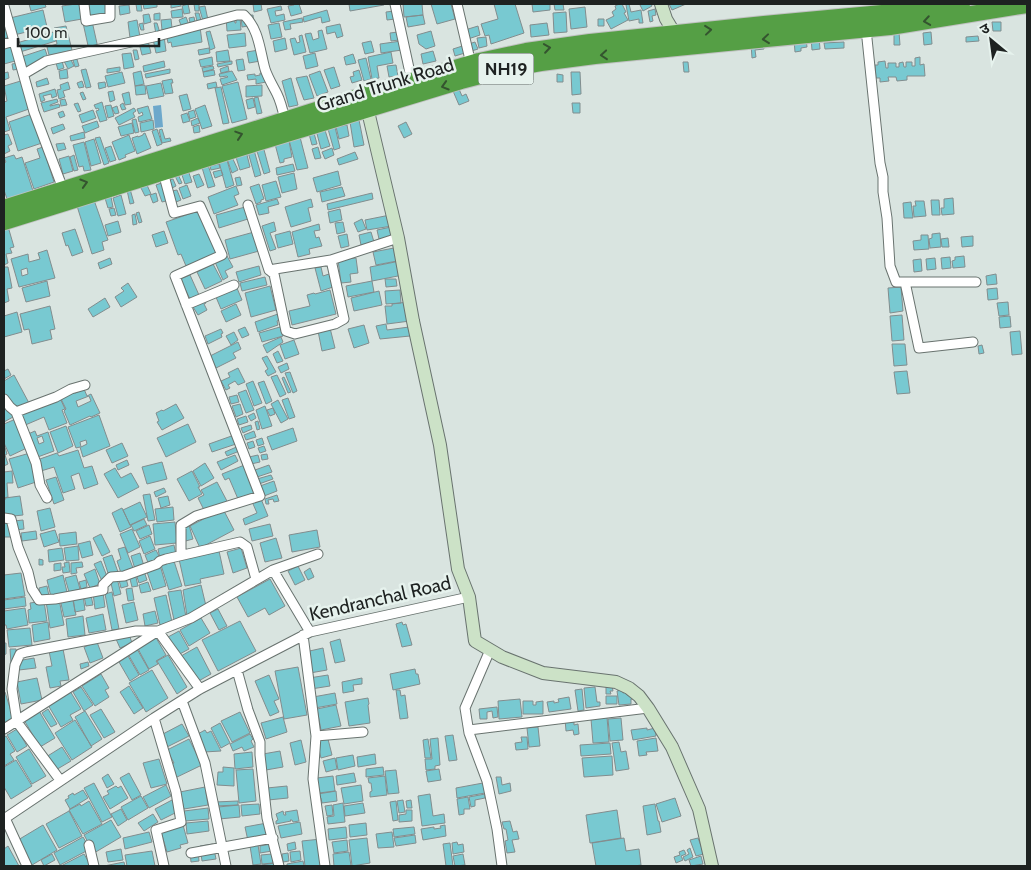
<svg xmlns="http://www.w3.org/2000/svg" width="1031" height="870" font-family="Cabin,'Noto Sans Devanagari',sans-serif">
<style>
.water{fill:#6da8cb}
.building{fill:#78c9d1;stroke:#828d8e;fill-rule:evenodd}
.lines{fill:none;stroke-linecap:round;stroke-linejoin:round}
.street-casing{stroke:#69736f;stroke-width:11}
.secondary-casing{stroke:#69736f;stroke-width:14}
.highway-casing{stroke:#c0c1c1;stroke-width:18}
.street{stroke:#fff;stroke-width:9}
.secondary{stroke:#cce2c7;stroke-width:12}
.highway{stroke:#559f45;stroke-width:16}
.oneway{stroke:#34542f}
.labels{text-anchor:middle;stroke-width:5;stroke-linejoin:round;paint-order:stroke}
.shield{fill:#e6f2ed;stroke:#5a605e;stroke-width:1}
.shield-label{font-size:18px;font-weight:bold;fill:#1e2221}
.street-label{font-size:19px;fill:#1e2221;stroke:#e6f2ed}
</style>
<rect width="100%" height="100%" fill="#d9e4e0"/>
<path class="water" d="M 161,105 L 163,127 L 155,128 L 153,106 Z"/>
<path class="building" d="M 29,4 L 45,4 L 46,7 L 31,11 Z
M 76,4 L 79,4 L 82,19 L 65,22 L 62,6 Z
M 86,4 L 106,4 L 107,15 L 87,17 Z
M 136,4 L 141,4 L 142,11 L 137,11 Z
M 143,4 L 157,4 L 157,7 L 144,9 Z
M 171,4 L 181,4 L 181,6 L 171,8 Z
M 188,4 L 190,13 L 184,14 L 182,6 Z
M 194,4 L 199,4 L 199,11 L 195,11 Z
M 253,4 L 261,4 L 262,10 L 254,12 Z
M 294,4 L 299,4 L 302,13 L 291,16 L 288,6 L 294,5 Z
M 349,4 L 384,4 L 384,5 L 350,11 Z
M 403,4 L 422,4 L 423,15 L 404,17 Z
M 431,4 L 451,4 L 455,19 L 437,24 Z
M 494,4 L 515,4 L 524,33 L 491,44 L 489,35 L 485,36 L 481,24 L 498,19 Z
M 532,4 L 550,4 L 550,10 L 533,12 Z
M 554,4 L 563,4 L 564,10 L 555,10 Z
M 619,4 L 622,4 L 626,12 L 624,13 L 628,20 L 611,29 L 606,20 L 614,16 L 612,12 L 616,9 L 615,6 Z
M 629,4 L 631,12 L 641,10 L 643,23 L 639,23 L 639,19 L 629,21 L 626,5 Z
M 642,4 L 651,4 L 652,6 L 643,11 L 640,5 Z
M 669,4 L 686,4 L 672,10 Z
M 129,5 L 130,13 L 120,15 L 119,6 Z
M 205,6 L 208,20 L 203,21 L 199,7 Z
M 281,6 L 282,10 L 275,11 L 276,16 L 284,14 L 285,20 L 271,23 L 267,9 Z
M 585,7 L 587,27 L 571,29 L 569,9 Z
M 182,9 L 183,17 L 172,18 L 171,11 Z
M 655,9 L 656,15 L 652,16 L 653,21 L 650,22 L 648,11 Z
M 43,10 L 47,27 L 14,35 L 10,18 Z
M 327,10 L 330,21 L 322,23 L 321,17 L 304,22 L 303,17 Z
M 394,11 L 395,19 L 387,20 L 386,12 Z
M 566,12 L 567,32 L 554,33 L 553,13 Z
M 160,13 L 160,20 L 154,20 L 154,14 Z
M 195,13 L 199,13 L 202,24 L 198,25 Z
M 149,14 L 151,22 L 144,24 L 143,15 Z
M 253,15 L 254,25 L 242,27 L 241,16 Z
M 423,15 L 425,24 L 408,27 L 406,17 Z
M 186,17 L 189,25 L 182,28 L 179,20 Z
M 194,17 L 196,26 L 191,27 L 189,18 Z
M 226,17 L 234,17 L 235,23 L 236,23 L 236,17 L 240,17 L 241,30 L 227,31 Z
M 302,18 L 303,22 L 290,24 L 291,29 L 285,30 L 283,22 Z
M 171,19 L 172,28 L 162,30 L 161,20 Z
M 598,19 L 604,19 L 604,26 L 598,26 Z
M 137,20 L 140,37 L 130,38 L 128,22 Z
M 92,21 L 98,48 L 89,50 L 83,23 Z
M 992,22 L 1001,22 L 1001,31 L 993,31 Z
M 6,23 L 9,40 L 4,41 L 4,24 Z
M 143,23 L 144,30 L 141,30 L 139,24 Z
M 154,23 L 157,23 L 160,33 L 156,34 Z
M 279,23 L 282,37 L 271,39 L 268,25 Z
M 547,23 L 549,35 L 531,37 L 530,25 Z
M 340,24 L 343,36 L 337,38 L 335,32 L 327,34 L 326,27 Z
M 66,26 L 72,50 L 49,55 L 47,47 L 57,44 L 54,28 Z
M 478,26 L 480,35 L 468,39 L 465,30 Z
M 200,27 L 202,42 L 172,47 L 171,42 L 168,43 L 166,33 Z
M 322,30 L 327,49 L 310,53 L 305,34 L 311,33 L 313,40 L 319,38 L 318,31 Z
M 210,31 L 215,48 L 210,50 L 206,32 Z
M 431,31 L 435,46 L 426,49 L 419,44 L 417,35 Z
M 53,32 L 56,41 L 20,52 L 17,43 Z
M 398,32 L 399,40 L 391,41 L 390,33 Z
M 899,32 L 900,45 L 894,45 L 894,33 Z
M 931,32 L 932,44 L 924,45 L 923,33 Z
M 245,33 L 246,46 L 229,48 L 227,35 Z
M 302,35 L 306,52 L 294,55 L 290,39 L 295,38 L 297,43 L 300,42 L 299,36 Z
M 164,36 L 166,51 L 156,53 L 153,39 Z
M 978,36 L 979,41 L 966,42 L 966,37 Z
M 486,37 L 487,46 L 479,48 L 477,38 Z
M 819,37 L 820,49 L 812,50 L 811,38 Z
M 285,38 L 287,49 L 275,52 L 273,41 Z
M 806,39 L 807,47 L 801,48 L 801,51 L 795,52 L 794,40 Z
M 148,41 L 151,53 L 142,55 L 139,43 Z
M 371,41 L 374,52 L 365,54 L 362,43 Z
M 401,41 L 402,50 L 381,53 L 380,44 Z
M 475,42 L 478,49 L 455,56 L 453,49 Z
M 844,42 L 844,48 L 825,49 L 824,43 Z
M 10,43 L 15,61 L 4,64 L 4,45 Z
M 763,43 L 764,49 L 755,50 L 756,57 L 752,58 L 751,44 Z
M 209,48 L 210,53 L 199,55 L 198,50 Z
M 45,49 L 49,61 L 25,69 L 21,57 Z
M 264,49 L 266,60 L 249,63 L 247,52 Z
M 133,50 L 137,50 L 139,59 L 135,60 Z
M 228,50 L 230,61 L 217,62 L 216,52 Z
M 433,51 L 436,61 L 423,64 L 421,54 Z
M 391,52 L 393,63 L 377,66 L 379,78 L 372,79 L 368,57 Z
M 131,53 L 134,67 L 124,69 L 122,54 Z
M 315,53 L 318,66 L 306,69 L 303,56 Z
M 353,54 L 356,63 L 346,65 L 344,57 Z
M 76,56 L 79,66 L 75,67 L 72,57 Z
M 212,57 L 213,65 L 201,67 L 199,60 Z
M 920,57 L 920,65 L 924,64 L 925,76 L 907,76 L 907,80 L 897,81 L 896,77 L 888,77 L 889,81 L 880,82 L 880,78 L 876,78 L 875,65 L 878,65 L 878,62 L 885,61 L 886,68 L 888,68 L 888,63 L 896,63 L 896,67 L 899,67 L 899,63 L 903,62 L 904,67 L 906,67 L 906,62 L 912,62 L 912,66 L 915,66 L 915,58 Z
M 70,58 L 74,66 L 68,69 L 64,61 Z
M 366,58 L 371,79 L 364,81 L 358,60 Z
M 243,59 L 245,70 L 238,71 L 236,60 Z
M 62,61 L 64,68 L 58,70 L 56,63 Z
M 164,61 L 165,67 L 144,72 L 143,66 Z
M 232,61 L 232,64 L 218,67 L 217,64 Z
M 683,62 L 688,62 L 689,72 L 684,72 Z
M 18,63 L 19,69 L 13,70 L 12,64 Z
M 396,65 L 398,76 L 389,77 L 387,66 Z
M 213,66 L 214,69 L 203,72 L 202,68 Z
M 228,66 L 229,71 L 221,73 L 220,69 Z
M 120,67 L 120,71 L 107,73 L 107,69 Z
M 334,67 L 340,86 L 331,89 L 324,70 Z
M 67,69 L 68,78 L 60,79 L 59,71 Z
M 86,69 L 91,87 L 86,88 L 81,70 Z
M 170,69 L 170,73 L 146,78 L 145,74 Z
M 214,70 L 215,75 L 204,77 L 203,72 Z
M 359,70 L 362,80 L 352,83 L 350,77 L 354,76 L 353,72 Z
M 141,71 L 144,84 L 135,86 L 133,73 Z
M 232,71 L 237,80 L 222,85 L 220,79 L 228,77 L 227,76 L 220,77 L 219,74 Z
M 320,71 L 328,92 L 317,96 L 309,75 Z
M 8,72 L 9,78 L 4,80 L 4,73 Z
M 122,72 L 125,83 L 108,87 L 105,76 Z
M 269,72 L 266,82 L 256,84 L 256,79 L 248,80 L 247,75 L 255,74 L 255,76 L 260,75 L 260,73 Z
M 571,72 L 580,72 L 581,94 L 572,95 Z
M 557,74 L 563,75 L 563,82 L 557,82 Z
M 307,76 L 314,98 L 304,100 L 296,78 Z
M 47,78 L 49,84 L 37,87 L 36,82 Z
M 291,78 L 298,105 L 289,107 L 282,81 Z
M 172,79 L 173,83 L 171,83 L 173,93 L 165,94 L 162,81 Z
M 24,80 L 29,94 L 25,96 L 29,109 L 6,117 L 10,130 L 4,132 L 4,102 L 7,101 L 4,86 Z
M 82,81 L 84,87 L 79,88 L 77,83 Z
M 68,82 L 70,89 L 63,91 L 65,97 L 59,99 L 57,90 L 61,89 L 60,85 Z
M 105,82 L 106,87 L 99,89 L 98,83 Z
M 216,82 L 217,87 L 208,89 L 207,84 Z
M 238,82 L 247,119 L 232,123 L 222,86 Z
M 161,83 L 164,96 L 149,99 L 146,86 Z
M 145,85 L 146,94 L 136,95 L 135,86 Z
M 262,85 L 262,96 L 246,97 L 246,86 Z
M 221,87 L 229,123 L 223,124 L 215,88 Z
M 55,89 L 57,96 L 52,98 L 51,94 L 43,96 L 45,100 L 41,102 L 39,94 Z
M 459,89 L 462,96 L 466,94 L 469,101 L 459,105 L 453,91 Z
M 113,91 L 115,100 L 110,102 L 108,92 Z
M 83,92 L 86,99 L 83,100 L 80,93 Z
M 129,92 L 131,104 L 125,105 L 122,94 Z
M 187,94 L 191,109 L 183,111 L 179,96 Z
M 258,97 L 262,113 L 257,114 L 254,98 Z
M 253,98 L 255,107 L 248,109 L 246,100 Z
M 57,99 L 58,102 L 50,105 L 50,106 L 59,104 L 60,107 L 44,112 L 41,103 Z
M 65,99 L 67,105 L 61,106 L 60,100 Z
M 102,102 L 107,120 L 100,122 L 96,111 L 99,110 L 98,108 L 96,109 L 94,105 Z
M 78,103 L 81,111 L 78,112 L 74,104 Z
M 123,103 L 126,109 L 122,110 L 120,105 Z
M 572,103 L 580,103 L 580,113 L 573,113 Z
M 111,105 L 114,116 L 108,118 L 105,106 Z
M 205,105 L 212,126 L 202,129 L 195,109 Z
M 117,106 L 119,113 L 115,114 L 112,108 Z
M 148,106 L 152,119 L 139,122 L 138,117 L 143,115 L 142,112 L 139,114 L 137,109 Z
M 134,108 L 136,111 L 133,113 L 135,117 L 119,125 L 115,118 Z
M 93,110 L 96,118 L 82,123 L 79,115 Z
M 194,110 L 196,117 L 190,119 L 188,112 Z
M 63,111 L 65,116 L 60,118 L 58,113 Z
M 187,113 L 190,121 L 183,123 L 181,115 Z
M 32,114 L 42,143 L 18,151 L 9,122 Z
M 198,118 L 200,123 L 192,126 L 191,121 Z
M 136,119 L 139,132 L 135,133 L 132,120 Z
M 153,120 L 154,129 L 141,132 L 140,123 Z
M 359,120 L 364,145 L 354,147 L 350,122 Z
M 97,121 L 99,127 L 85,133 L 82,126 Z
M 406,122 L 412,134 L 404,138 L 398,126 Z
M 132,123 L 134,133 L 121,136 L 118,127 Z
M 63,124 L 65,129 L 53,134 L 51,128 Z
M 199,125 L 200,132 L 194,133 L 193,127 Z
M 347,125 L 349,136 L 339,139 L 336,127 Z
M 324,127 L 330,146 L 321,149 L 316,130 Z
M 335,127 L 340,148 L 334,150 L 328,129 Z
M 157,129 L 162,144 L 157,146 L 152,131 Z
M 162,129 L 165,139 L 170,138 L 171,141 L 162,143 L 159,130 Z
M 84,132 L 85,138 L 71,141 L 70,136 Z
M 145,133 L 151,148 L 137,154 L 132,138 L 138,136 L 138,137 L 143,135 L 143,134 Z
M 314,133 L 317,144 L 312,145 L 309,134 Z
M 8,134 L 12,144 L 8,146 L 10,151 L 4,154 L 4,135 Z
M 129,135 L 135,151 L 125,155 L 126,157 L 119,160 L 112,142 Z
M 100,137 L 109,163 L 104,165 L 95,138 Z
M 300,137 L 308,168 L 297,170 L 289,140 Z
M 94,139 L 101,163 L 91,166 L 85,142 Z
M 289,141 L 292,157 L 284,159 L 284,162 L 280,163 L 275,144 Z
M 84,142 L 91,170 L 84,171 L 83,166 L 79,167 L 73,145 Z
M 64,143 L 66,149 L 58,151 L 56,144 Z
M 111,146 L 116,160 L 110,162 L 105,148 Z
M 263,146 L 270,172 L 264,174 L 256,148 Z
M 43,147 L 54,182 L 34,189 L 25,163 L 40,158 L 37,149 Z
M 318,147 L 321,158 L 315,159 L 312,149 Z
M 332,148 L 334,155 L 325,159 L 322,152 Z
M 254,150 L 261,175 L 255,177 L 248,152 Z
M 246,151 L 250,167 L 240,170 L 235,154 Z
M 355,152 L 358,159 L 339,165 L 337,159 Z
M 14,155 L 16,159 L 22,157 L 33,191 L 7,199 L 4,190 L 4,163 L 6,162 L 4,158 Z
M 74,155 L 78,170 L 74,171 L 70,157 Z
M 69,156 L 73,171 L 63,174 L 59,159 Z
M 232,157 L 238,170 L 232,173 L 227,159 Z
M 227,160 L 234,185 L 226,188 L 219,162 Z
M 207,162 L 215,186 L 208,188 L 201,164 Z
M 219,164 L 220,168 L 211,170 L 210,166 Z
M 293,164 L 295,171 L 277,175 L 276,168 Z
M 188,170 L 192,182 L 185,184 L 181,172 Z
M 221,170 L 223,175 L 215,178 L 213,172 Z
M 338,171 L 341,185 L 317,192 L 313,178 Z
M 177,172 L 182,183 L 179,184 L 174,174 Z
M 294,173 L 297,189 L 282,193 L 278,177 Z
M 199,174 L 204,185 L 197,188 L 193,176 Z
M 240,177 L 242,185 L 237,186 L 235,178 Z
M 173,179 L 176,186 L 172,188 L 169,180 Z
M 276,181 L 281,197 L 266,201 L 262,185 Z
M 164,182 L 170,200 L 162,202 L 156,185 Z
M 259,184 L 264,199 L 261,200 L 261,202 L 256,204 L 250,187 Z
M 147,185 L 151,194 L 145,196 L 141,188 Z
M 187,185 L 191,196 L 183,199 L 179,188 Z
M 236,186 L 239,194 L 234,196 L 238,205 L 214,214 L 208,197 Z
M 342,187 L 345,196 L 322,202 L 320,192 Z
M 130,189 L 134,203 L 130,204 L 127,190 Z
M 177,190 L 181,200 L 176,202 L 172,191 Z
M 156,193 L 158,201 L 153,203 L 150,195 Z
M 372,193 L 373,199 L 328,210 L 327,204 Z
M 121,195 L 126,214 L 118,216 L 113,198 Z
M 111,197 L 113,207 L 108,208 L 105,198 Z
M 953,198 L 954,214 L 942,215 L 941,208 L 944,208 L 944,199 Z
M 277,199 L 279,204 L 268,207 L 269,213 L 259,215 L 256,205 Z
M 311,199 L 313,207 L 308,208 L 311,221 L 291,227 L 285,207 Z
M 94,200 L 108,240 L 102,242 L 104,250 L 92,254 L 77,206 Z
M 931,200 L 939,200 L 940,215 L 932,215 Z
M 915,201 L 924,201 L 926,216 L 914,217 L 913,206 L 916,206 Z
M 911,202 L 913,218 L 904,218 L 903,203 Z
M 245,207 L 248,219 L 219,228 L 216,215 Z
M 114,208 L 116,215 L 111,216 L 109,209 Z
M 206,208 L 221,254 L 186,266 L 181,254 L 178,255 L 166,222 Z
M 340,209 L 342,220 L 330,223 L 328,212 Z
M 139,212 L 142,222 L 139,223 L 136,213 Z
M 135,214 L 137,224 L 133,225 L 132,215 Z
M 390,215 L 392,226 L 367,230 L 365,220 Z
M 362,219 L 366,229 L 358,232 L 354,223 Z
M 118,221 L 121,232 L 108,236 L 105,225 Z
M 274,222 L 276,231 L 270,233 L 276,249 L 270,251 L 262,226 Z
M 343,222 L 345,232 L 337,234 L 335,223 Z
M 7,223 L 14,247 L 10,248 L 12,253 L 6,254 L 8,263 L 4,265 L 4,224 Z
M 319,224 L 320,230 L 314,231 L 316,238 L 319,237 L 322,246 L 309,249 L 310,254 L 298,257 L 292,232 Z
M 391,227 L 393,236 L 379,239 L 377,230 Z
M 75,229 L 83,252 L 72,256 L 68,245 L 66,246 L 62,233 Z
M 164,231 L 168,243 L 156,247 L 152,235 Z
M 290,231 L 293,244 L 278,248 L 275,235 Z
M 254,232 L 259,251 L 230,259 L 225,240 Z
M 371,232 L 374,242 L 361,245 L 359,235 Z
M 940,233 L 941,247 L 930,248 L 929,239 L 932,238 L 932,234 Z
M 347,234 L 349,246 L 341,248 L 338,236 Z
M 921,235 L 928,235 L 929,249 L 914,250 L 913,241 L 921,240 Z
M 973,236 L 973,246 L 962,247 L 961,237 Z
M 948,238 L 949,247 L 942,247 L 941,239 Z
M 394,248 L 397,261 L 376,265 L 373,252 Z
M 47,250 L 55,278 L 19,287 L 11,259 L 28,254 L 29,262 L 40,259 L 38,253 ZM 27,268 L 28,274 L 22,276 L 21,270 Z
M 227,256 L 233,267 L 225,271 L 228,277 L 223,280 L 215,262 Z
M 964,256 L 965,267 L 953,268 L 952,261 L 955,260 L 955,257 Z
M 950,257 L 951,268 L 942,269 L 941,258 Z
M 110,258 L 112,264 L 100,269 L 98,263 Z
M 356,258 L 358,273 L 350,274 L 351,282 L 341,283 L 338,260 Z
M 935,258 L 936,269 L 927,270 L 926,259 Z
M 921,259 L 922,271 L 914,272 L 913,260 Z
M 400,261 L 403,275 L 372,281 L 370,267 Z
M 213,264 L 222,281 L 205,289 L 197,272 Z
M 259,266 L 261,275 L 239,282 L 236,272 Z
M 4,267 L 8,267 L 12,288 L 7,289 L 9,301 L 4,303 Z
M 321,267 L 323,276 L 329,274 L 333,287 L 321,291 L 315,268 Z
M 996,274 L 997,284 L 987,285 L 986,276 Z
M 190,275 L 199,295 L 190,299 L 180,279 Z
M 265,277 L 267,285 L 242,291 L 240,283 Z
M 385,279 L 396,279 L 397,286 L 386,287 Z
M 47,281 L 50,296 L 26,302 L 22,288 Z
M 234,281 L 242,300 L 221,309 L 213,290 Z
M 372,281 L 374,292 L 348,297 L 346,286 Z
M 128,283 L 137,297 L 121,307 L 115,297 L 124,291 L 121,288 Z
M 270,286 L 276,310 L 251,317 L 245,293 Z
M 901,287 L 903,311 L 890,313 L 888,288 Z
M 997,288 L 998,299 L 988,300 L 987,289 Z
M 330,290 L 336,314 L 292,325 L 289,311 L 310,306 L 307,295 L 314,293 L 315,294 Z
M 400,290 L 401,303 L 386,304 L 385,291 Z
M 379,291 L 382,305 L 354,311 L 351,298 Z
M 105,298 L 110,307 L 93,317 L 88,309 Z
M 197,298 L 201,304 L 202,303 L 200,300 L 205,300 L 206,303 L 204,304 L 207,310 L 198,315 L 190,302 Z
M 408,302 L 410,321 L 387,324 L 385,306 L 392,306 L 392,304 Z
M 1008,302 L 1009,315 L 999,316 L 997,303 Z
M 236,304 L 241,315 L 226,322 L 221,311 Z
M 50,306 L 55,329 L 50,330 L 52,339 L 32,344 L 29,329 L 24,330 L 20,314 Z
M 17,312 L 22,332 L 4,337 L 4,316 Z
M 278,314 L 279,320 L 277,321 L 278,325 L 258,332 L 255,322 Z
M 902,315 L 904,340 L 892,341 L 890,316 Z
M 1010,316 L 1011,327 L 1000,328 L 999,317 Z
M 386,324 L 387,330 L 409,327 L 410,336 L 380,339 L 376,326 Z
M 364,325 L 369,343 L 354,348 L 348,329 Z
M 245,327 L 249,335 L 242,338 L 238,330 Z
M 280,327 L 283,336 L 262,342 L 259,333 Z
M 330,328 L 335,348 L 322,351 L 318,331 Z
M 221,329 L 223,333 L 221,334 L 222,337 L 208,344 L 205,336 Z
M 1020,331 L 1022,354 L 1012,355 L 1010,332 Z
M 234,332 L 238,340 L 231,345 L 226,336 Z
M 281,337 L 283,342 L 267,353 L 263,345 Z
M 294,340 L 299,354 L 285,359 L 280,345 Z
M 238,342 L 241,349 L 233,353 L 236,358 L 216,368 L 210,356 Z
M 892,344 L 905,344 L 907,365 L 894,366 Z
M 982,345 L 984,353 L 979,354 L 978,346 Z
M 278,351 L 283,361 L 277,363 L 273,354 Z
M 267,356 L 276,372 L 268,376 L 265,371 L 268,369 L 262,358 Z
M 287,363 L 289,369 L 281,373 L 278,367 Z
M 238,368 L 245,382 L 238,385 L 235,381 L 228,385 L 230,388 L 226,390 L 221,381 L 230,377 L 228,373 Z
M 8,369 L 11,375 L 4,379 L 4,371 Z
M 907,371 L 910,393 L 897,394 L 894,372 Z
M 290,372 L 297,391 L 293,393 L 285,373 Z
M 14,375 L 29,403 L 15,411 L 4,397 L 4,381 Z
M 277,375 L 286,394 L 280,397 L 271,377 Z
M 284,377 L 291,392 L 288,393 L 282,378 Z
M 253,381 L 262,403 L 254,406 L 246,384 Z
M 264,381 L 272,401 L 266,404 L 258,383 Z
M 73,389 L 75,393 L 84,389 L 87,396 L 91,394 L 100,413 L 91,417 L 90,416 L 70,425 L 64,411 L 66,409 L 61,399 L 63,399 L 61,395 ZM 89,396 L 91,401 L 78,407 L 76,401 Z
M 246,390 L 254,410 L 246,413 L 238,393 Z
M 237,395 L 239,402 L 231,404 L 229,397 Z
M 60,398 L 65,409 L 62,410 L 67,423 L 49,430 L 44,417 L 23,426 L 18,413 Z
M 288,398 L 295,417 L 289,419 L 282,400 Z
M 278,400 L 288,419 L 281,423 L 271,404 Z
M 6,404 L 13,417 L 4,422 L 4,405 Z
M 176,404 L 184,418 L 162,430 L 157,422 L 159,421 L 156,413 L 162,410 L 163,411 Z
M 240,404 L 243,414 L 236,417 L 232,406 Z
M 265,406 L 272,426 L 262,429 L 256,410 Z
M 273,408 L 275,414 L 270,416 L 267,410 Z
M 254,413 L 256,418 L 251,421 L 248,416 Z
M 99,415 L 110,446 L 83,457 L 80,447 L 76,448 L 68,427 ZM 86,440 L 87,444 L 81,447 L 80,442 Z
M 246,416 L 248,422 L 239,425 L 237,419 Z
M 18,418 L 31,446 L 10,456 L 4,443 L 4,424 Z
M 258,421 L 260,429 L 257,430 L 255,422 Z
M 188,424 L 196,442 L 166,457 L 157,438 Z
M 251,425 L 252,429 L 243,433 L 241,428 Z
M 66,426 L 73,446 L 58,453 L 50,432 Z
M 293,428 L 297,441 L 272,450 L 267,437 Z
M 35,431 L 37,436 L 48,432 L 54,451 L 35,458 L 28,434 ZM 42,436 L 44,442 L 39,444 L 37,438 Z
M 254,431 L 256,437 L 246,440 L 244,435 Z
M 240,433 L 242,442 L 212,452 L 209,444 Z
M 262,438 L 264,444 L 258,446 L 256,440 Z
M 253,441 L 255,447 L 249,449 L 247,443 Z
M 122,443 L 128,456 L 112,463 L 106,450 Z
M 4,444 L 7,454 L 5,455 L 8,464 L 4,466 Z
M 241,445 L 242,450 L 227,456 L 225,452 Z
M 264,446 L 266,451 L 260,453 L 258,448 Z
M 78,450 L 84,468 L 92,466 L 98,484 L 84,489 L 79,473 L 71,476 L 75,489 L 63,493 L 54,467 L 41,471 L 37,460 L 57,453 L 59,456 Z
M 30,453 L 39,481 L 18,488 L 9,459 Z
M 267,454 L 268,459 L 262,460 L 261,455 Z
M 235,455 L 238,461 L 221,470 L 217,462 Z
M 258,455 L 260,462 L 251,464 L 249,457 Z
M 127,460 L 129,465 L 118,470 L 116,465 Z
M 162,462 L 167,479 L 147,484 L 142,467 Z
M 205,463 L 214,478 L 201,486 L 193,471 Z
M 247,464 L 258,491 L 238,499 L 229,478 L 225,480 L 222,474 Z
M 269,465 L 272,472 L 257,477 L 255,470 Z
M 115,468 L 121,478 L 131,473 L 139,487 L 118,498 L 104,474 Z
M 12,471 L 13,483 L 7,483 L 8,497 L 4,498 L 4,472 Z
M 192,471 L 200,487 L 198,487 L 202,494 L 189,501 L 177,479 Z
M 271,475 L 273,479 L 259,484 L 257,479 Z
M 56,477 L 64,500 L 54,504 L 46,480 Z
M 274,481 L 277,491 L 264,496 L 260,486 Z
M 217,482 L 228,503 L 206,514 L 198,498 L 204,495 L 201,490 Z
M 164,488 L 166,492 L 156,497 L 154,492 Z
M 150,494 L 155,520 L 148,521 L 143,495 Z
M 259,494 L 268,516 L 245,525 L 243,519 L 257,513 L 250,497 Z
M 277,495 L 279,501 L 274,502 L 273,499 L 268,500 L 269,504 L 266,504 L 265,499 Z
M 20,496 L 23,515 L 4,517 L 4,500 L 5,500 L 5,498 Z
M 168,496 L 170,505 L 161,508 L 158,498 Z
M 140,502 L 147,517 L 130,525 L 123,510 Z
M 173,507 L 174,520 L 157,522 L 155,509 Z
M 50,508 L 55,527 L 41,531 L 37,511 Z
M 122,508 L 131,527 L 120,532 L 112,513 Z
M 223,509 L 234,530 L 200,548 L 190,526 Z
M 144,519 L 147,525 L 134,531 L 131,525 Z
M 23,520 L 24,529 L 15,530 L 14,521 Z
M 11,522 L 12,537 L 4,537 L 4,523 Z
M 175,522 L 177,543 L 155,545 L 153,524 Z
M 270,524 L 273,536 L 252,541 L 249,529 Z
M 149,525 L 152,534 L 140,539 L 136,531 Z
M 189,525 L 193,539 L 182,542 L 178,528 Z
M 132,529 L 140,547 L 128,553 L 120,534 Z
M 55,530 L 59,542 L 44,547 L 40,534 Z
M 317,530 L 320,547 L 292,552 L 289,535 Z
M 36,531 L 37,539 L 22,541 L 21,533 Z
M 76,532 L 77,544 L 60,546 L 59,534 Z
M 101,534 L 110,552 L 102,556 L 93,538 Z
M 150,536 L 155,549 L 144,554 L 139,541 Z
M 276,538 L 282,558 L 265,562 L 260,543 Z
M 90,541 L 93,555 L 82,558 L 78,544 Z
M 174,545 L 176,555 L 160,559 L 158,549 Z
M 78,546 L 79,560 L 66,561 L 64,548 Z
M 125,547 L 133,568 L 121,573 L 117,561 L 121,559 L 118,549 Z
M 62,548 L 64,560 L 49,562 L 48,550 Z
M 241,548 L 247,568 L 233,573 L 227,552 Z
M 156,550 L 161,560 L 149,565 L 145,555 Z
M 219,551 L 224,574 L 200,579 L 201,583 L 185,586 L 179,559 Z
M 140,553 L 144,566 L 135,569 L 131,556 Z
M 112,555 L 118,572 L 109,576 L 103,558 Z
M 173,558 L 182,586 L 169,590 L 160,562 Z
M 39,559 L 43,560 L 43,565 L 39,565 Z
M 101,561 L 108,579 L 102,581 L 94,564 Z
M 69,562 L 70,572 L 63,573 L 62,567 L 65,567 L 64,563 Z
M 82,562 L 83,567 L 76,568 L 77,573 L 71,574 L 71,563 Z
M 61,563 L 61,570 L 54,571 L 54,564 Z
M 160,565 L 166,586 L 153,590 L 146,569 Z
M 298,566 L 305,580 L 295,585 L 288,571 Z
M 310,568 L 314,577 L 308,580 L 304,572 Z
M 95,569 L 100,584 L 90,588 L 84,574 Z
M 144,571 L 147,580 L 139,583 L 136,574 Z
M 21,573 L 25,596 L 4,599 L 4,575 Z
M 135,573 L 138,586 L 132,587 L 129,575 Z
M 63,575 L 67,592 L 51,597 L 47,580 Z
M 76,575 L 80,589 L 69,592 L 65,578 Z
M 117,578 L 121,594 L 114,596 L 110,579 Z
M 126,578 L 128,586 L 121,588 L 119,580 Z
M 270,579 L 285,606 L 269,615 L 265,608 L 248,617 L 237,597 Z
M 86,580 L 87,587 L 81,589 L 79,582 Z
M 148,582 L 151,591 L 141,593 L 139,585 Z
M 201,585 L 206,606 L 187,616 L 183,590 Z
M 47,586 L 49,596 L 41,598 L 39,588 Z
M 132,588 L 134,600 L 128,601 L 126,589 Z
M 181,590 L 186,617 L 174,620 L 168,592 Z
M 103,592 L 105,607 L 95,609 L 93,593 Z
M 112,592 L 119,629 L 112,630 L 105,594 Z
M 83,595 L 85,610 L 75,612 L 73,597 Z
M 91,595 L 93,605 L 86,606 L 84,596 Z
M 166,595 L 172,622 L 160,625 L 154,598 Z
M 72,596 L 76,615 L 64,617 L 60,599 Z
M 25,597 L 26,606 L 4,609 L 4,600 Z
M 59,599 L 64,625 L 50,628 L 46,601 Z
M 44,601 L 47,621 L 29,623 L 28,610 L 31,609 L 30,603 Z
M 134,602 L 138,620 L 126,623 L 122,605 Z
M 25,608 L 28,625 L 7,629 L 6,625 L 4,625 L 4,611 Z
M 218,609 L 227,626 L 219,630 L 210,613 Z
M 155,611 L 158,623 L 145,626 L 143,614 Z
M 103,614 L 106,630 L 89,633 L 86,618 Z
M 83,616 L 85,635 L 68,637 L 66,619 Z
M 201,618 L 210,633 L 189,646 L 180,630 Z
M 240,621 L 256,651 L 218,671 L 202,640 Z
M 48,622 L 50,639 L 34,642 L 32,625 Z
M 402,622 L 403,625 L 406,624 L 412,645 L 402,647 L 396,624 Z
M 30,628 L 32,645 L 9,647 L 7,630 Z
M 179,631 L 189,649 L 178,655 L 168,637 Z
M 129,634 L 132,643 L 120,648 L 116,639 Z
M 155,636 L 166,655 L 156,661 L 158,664 L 149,669 L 137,647 Z
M 340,639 L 345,661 L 335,663 L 330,642 Z
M 97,642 L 103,658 L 90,663 L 84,647 Z
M 4,643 L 6,643 L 6,654 L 4,655 Z
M 197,647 L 211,674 L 195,683 L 181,656 Z
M 323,648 L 327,670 L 310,673 L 305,652 Z
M 10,649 L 16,649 L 16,659 L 15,664 L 11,664 Z
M 63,649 L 69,680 L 60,681 L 61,686 L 50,688 L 46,667 L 52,666 L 49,651 Z
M 137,649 L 149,670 L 140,675 L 128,654 Z
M 168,655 L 187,687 L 177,694 L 157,661 Z
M 128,656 L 139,675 L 130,681 L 119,662 Z
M 34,658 L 36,668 L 19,670 L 17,661 Z
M 88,662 L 89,666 L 81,669 L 80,664 Z
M 298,667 L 307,715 L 284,719 L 275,671 Z
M 415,669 L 416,674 L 418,674 L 420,684 L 393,690 L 390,674 Z
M 152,670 L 168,698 L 146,712 L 129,683 Z
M 101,674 L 109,688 L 105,690 L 109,697 L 95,706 L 82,686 Z
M 269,675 L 279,699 L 274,701 L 279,712 L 270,716 L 255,681 Z
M 328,675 L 330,686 L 311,689 L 309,678 Z
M 37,678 L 42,700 L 21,704 L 17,682 Z
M 362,678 L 362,684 L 353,685 L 354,691 L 343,693 L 342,682 Z
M 129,686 L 143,708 L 134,714 L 120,692 Z
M 612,686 L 613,691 L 610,691 L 611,694 L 606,694 L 606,687 Z
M 81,687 L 93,705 L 84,711 L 73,692 Z
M 595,687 L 597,702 L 600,702 L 600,706 L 586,708 L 584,688 Z
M 582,689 L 584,710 L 578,711 L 575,690 Z
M 396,690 L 400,690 L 401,696 L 405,695 L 408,718 L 400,719 Z
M 622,690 L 623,693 L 626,692 L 627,695 L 631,695 L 633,699 L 631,699 L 631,704 L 619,705 L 617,691 Z
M 70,691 L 81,709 L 70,715 L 73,720 L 61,727 L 48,705 Z
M 5,692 L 14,721 L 4,725 L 4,693 Z
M 335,693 L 337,704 L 315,708 L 313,697 Z
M 606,696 L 617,696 L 617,704 L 606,704 Z
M 569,697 L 571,709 L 549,712 L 547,702 L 554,701 L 554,703 L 559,702 L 558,699 Z
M 368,698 L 369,704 L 368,705 L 370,723 L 349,726 L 345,702 Z
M 520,699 L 522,717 L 499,719 L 498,701 Z
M 523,701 L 533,701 L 533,705 L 536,705 L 536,702 L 543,701 L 543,714 L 523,714 Z
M 336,705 L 341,726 L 321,730 L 317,709 Z
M 497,707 L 498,717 L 493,718 L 492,711 L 487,712 L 487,719 L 480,719 L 479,709 Z
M 48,709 L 57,724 L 51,727 L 42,713 Z
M 101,709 L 115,732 L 104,738 L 90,715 Z
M 39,711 L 55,738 L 40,747 L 24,720 Z
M 85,711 L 102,739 L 91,746 L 75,717 Z
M 240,712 L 250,733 L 232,742 L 221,721 Z
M 283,717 L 287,732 L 266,739 L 261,723 Z
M 607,717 L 609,742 L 593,743 L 591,719 Z
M 621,718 L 623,740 L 610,741 L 608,719 Z
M 565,719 L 571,719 L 571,722 L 574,722 L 574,725 L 578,724 L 579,734 L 574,735 L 573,730 L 566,731 Z
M 75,720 L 92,747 L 72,760 L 55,733 Z
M 220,723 L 230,743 L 221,748 L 211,728 Z
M 182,724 L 189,736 L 167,747 L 161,735 Z
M 538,727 L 540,746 L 529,747 L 527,728 Z
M 647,728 L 647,730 L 655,728 L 656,736 L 633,740 L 631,730 Z
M 17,729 L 27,746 L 17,752 L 7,735 Z
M 205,730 L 207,733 L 211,731 L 221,751 L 204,752 L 196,735 Z
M 250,734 L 253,739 L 251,741 L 254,747 L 244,751 L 242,747 L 233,751 L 230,744 Z
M 327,735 L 332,755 L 321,758 L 316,738 Z
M 453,735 L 457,760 L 449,761 L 445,736 Z
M 6,736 L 15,751 L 10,754 L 14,760 L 4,766 L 4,737 Z
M 521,737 L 527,737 L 528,749 L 516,750 L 515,743 L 522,742 Z
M 438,738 L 440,765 L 435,766 L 435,769 L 426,770 L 425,759 L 432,759 L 430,739 Z
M 656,738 L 658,751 L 646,752 L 647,755 L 639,756 L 637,741 Z
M 189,739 L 202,765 L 175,778 L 169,765 L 174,763 L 167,750 Z
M 428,739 L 431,758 L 425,758 L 423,740 Z
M 301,740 L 306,762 L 295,765 L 290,743 Z
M 619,742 L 621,752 L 626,751 L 629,769 L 616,771 L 612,743 Z
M 610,743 L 611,754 L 581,756 L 580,745 Z
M 62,747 L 71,761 L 54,771 L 46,757 Z
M 29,749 L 46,776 L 32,784 L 16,757 Z
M 280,751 L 283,767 L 266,770 L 263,754 Z
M 252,752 L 253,767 L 235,769 L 234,754 Z
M 375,754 L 376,764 L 358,767 L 357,757 Z
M 353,755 L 355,766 L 338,770 L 336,758 Z
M 612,756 L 613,775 L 584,777 L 582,758 Z
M 335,758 L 337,769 L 326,772 L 323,761 Z
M 159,759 L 167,784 L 151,788 L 143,763 Z
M 16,760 L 32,786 L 11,799 L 4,787 L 4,767 Z
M 223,767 L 234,768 L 234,786 L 217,785 L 218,772 L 223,772 Z
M 383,767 L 384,775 L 366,777 L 366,769 Z
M 253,769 L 256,801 L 239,803 L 236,770 Z
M 439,769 L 441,780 L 428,782 L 426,771 Z
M 396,770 L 399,793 L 388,794 L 385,771 Z
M 129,773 L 141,795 L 132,800 L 120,778 Z
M 354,773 L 356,782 L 337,785 L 336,776 Z
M 108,774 L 114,784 L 107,788 L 102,778 Z
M 333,776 L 335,791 L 319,793 L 317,778 Z
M 385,776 L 387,795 L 370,797 L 370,792 L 372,791 L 371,783 L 369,783 L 368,778 Z
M 496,777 L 501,777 L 502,785 L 510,783 L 511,791 L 499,794 Z
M 94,783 L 112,817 L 102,822 L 84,788 Z
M 483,783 L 485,793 L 457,798 L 456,788 Z
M 166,785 L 171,796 L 149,808 L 143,797 Z
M 361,785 L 363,801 L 344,804 L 341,788 Z
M 116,786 L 118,788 L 121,786 L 128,798 L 110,809 L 103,797 L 109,794 L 107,791 Z
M 287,786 L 288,798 L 268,800 L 267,788 Z
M 205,787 L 208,805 L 184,809 L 180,792 Z
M 83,790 L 88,798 L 70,809 L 65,800 L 69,798 L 68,796 L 73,793 L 74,795 Z
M 336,791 L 337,801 L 322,803 L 321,798 L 319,799 L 318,794 Z
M 430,794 L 433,816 L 444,814 L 445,823 L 422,826 L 418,796 Z
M 485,794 L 485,798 L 475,800 L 475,806 L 471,807 L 469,797 Z
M 141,796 L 148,808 L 128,820 L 121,807 Z
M 468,797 L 470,809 L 464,809 L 464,814 L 459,815 L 457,799 Z
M 675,798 L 681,816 L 662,822 L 656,804 Z
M 172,800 L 177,812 L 161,820 L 155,809 Z
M 403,800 L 405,812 L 399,813 L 397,801 Z
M 411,800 L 412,808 L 407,808 L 406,801 Z
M 89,801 L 102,824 L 83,834 L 69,810 L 80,804 L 81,806 Z
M 238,801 L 238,805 L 215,806 L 215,802 Z
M 396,801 L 398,820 L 393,821 L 390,802 Z
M 343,803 L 345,822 L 328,824 L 327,817 L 334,816 L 333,805 Z
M 363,803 L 365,813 L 345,816 L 344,806 Z
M 259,804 L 260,814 L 242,816 L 241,805 Z
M 655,804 L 658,821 L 659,821 L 661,832 L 647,835 L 643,806 Z
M 239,805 L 240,817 L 219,819 L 218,807 Z
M 332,805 L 333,815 L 327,816 L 325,806 Z
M 208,808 L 209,819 L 185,821 L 184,811 Z
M 121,809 L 127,820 L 118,826 L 111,814 Z
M 297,810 L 299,821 L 293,822 L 292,820 L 290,820 L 291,821 L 276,824 L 276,821 L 278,820 L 276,814 L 283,811 L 284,815 L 286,815 L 285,812 Z
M 406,810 L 412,810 L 412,821 L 399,822 L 399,815 L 406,814 Z
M 617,810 L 621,838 L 590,843 L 586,815 Z
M 69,811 L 82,836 L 59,848 L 46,824 Z
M 153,814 L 158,822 L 144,831 L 138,823 Z
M 111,820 L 121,837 L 94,853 L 84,835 Z
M 208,821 L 209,831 L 187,834 L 186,823 Z
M 510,821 L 513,832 L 517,831 L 519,839 L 512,840 L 515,852 L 507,853 L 505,841 L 508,840 L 506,829 L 504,829 L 502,822 Z
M 300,822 L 302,834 L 281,838 L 278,826 Z
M 267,823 L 270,837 L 248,841 L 245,827 Z
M 366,823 L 367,835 L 350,837 L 349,825 Z
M 43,825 L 57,850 L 32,865 L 18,840 Z
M 183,825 L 188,843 L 180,845 L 181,848 L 167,852 L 161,832 Z
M 445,825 L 446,836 L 423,840 L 421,829 L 434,827 L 434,829 L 441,828 L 440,826 Z
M 346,827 L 347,838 L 329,840 L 328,829 Z
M 414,827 L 415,834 L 394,837 L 393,829 Z
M 149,832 L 152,842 L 125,849 L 123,838 Z
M 392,832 L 394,847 L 378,848 L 376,834 Z
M 415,835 L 416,843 L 396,846 L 394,838 Z
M 83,837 L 90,849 L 60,865 L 54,853 Z
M 367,838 L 370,863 L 352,866 L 349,840 Z
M 624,838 L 626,851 L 639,849 L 641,865 L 634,866 L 596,866 L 592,843 Z
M 698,838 L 704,854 L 696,856 L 690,840 Z
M 321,839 L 324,866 L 305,866 L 302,841 Z
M 347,840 L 348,851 L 334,853 L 332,842 Z
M 295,842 L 296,849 L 288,851 L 287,844 Z
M 457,842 L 458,845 L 463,844 L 464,852 L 453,854 L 452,843 Z
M 450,843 L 453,866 L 446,866 L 443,844 Z
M 213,844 L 216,859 L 202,861 L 200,846 Z
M 271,844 L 272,851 L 260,853 L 260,846 Z
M 258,845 L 261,864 L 253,865 L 250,846 Z
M 8,846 L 19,866 L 4,866 L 4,849 Z
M 690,848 L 693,857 L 685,861 L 683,857 L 689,854 L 687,850 Z
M 121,849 L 123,860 L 108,862 L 106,852 Z
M 684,850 L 686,854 L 681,856 L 683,860 L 676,863 L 674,857 L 680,855 L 679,852 Z
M 152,851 L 155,866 L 127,866 L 125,855 Z
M 198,851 L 199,861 L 191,862 L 190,852 Z
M 300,851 L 301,860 L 291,862 L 290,852 Z
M 349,852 L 351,866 L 334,866 L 333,854 Z
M 288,853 L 289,861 L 283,862 L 282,854 Z
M 52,854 L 55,860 L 44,866 L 41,860 Z
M 84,854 L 91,866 L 61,866 Z
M 272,854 L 273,863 L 262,864 L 261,855 Z
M 463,854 L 465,865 L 455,866 L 453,856 Z
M 701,856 L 703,864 L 691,866 L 689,860 Z
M 303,861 L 304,866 L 287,866 L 287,864 Z
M 124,862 L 125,866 L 104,866 Z
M 275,863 L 276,866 L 254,866 Z"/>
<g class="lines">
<defs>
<path id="street" d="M 84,4 L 86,21 L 110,17 L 110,4
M 395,4 L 412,82
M 457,4 L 471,64
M 4,6 L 34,112 L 63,189
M 866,29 L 880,163 L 883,177 L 883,192 L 887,218 L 890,266 L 896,282 L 976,282
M 4,44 L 14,41
M 24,74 L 46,61 L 158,36 L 237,15 L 244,15 C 259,29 260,51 265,69 C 268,78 273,86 277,94 C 281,102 283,111 285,120
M 163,172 L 174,213 L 200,206 L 222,255 L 175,276 L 260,496 L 196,516 L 181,525 L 181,555
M 248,205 L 269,270 L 274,274 L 286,331 L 295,334 L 335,324 L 344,319 L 331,260 L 398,238
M 269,270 L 331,260
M 905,282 L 919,348 L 973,342
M 186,305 L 234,285
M 4,399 L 10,407 L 16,412 L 36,463 L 40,485 L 47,498
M 16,412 L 56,397 L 71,389 L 85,385
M 4,518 L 11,519 L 18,547 L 28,572 L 32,589 L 39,600 L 55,599 L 103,590 L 103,585 L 111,577 L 124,576 L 157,564 L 160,561 L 166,559 L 240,542 L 247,547 L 256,579
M 273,570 L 310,632
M 303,635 L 316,736 L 313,779 L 325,866
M 490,650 L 465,708 L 469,733 L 487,781 L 497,829 L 502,866
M 237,670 L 248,710 L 260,742 L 260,755 L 267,818 L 279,866
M 182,701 L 205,763 L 226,866
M 154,718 L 176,792 L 181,822 L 156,830 L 164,866
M 4,729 L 158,631 L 191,618 L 273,570 L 318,554
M 469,730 L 648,708
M 316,736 L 363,732
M 60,780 L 17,722 L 12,689 L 15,665 L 20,654 L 26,652 L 136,631 L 158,631 L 200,689
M 5,818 L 27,866
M 4,819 L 154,718 L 200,689 L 310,632 L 469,597
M 89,845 L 94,866
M 191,853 L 273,838"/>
<path id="secondary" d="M 661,4 L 666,19 L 678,39
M 366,103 L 398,238 L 413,321 L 440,445 L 458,569 L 469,597 L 475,641 L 502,657 L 543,673 L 616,682 L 629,688 L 639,696 L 648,708 L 672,747 L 699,809 L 712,866"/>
<path id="highway" d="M 4,208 L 364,95 L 479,61 L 526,51 L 590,42 L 764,24 L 925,9 L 962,4
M 4,222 L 234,150 L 461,81 L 507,69 L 541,63 L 595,56 L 890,27 L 1027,5"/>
</defs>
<use href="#street" class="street-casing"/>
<use href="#secondary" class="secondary-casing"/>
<use href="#highway" class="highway-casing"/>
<use href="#street" class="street"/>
<use href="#secondary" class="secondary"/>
<use href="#highway" class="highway"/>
</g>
<defs><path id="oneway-chevron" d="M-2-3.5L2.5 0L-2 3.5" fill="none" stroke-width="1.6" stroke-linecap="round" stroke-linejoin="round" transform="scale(1.25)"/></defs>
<g class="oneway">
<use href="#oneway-chevron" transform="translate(927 21) rotate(171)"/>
<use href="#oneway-chevron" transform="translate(708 30) rotate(-6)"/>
<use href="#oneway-chevron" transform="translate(766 39) rotate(174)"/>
<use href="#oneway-chevron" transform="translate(547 48) rotate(-8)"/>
<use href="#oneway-chevron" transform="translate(604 55) rotate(175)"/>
<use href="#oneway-chevron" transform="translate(445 86) rotate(163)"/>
<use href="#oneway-chevron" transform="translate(239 135) rotate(-18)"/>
<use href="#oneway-chevron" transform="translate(84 183) rotate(-17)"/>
</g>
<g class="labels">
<rect class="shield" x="478.5" y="53.5" width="55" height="31" rx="4"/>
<g class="shield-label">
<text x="506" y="75">NH19</text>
</g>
<g class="street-label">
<text transform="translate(385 84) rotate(-17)" y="7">Grand Trunk Road</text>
<text transform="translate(380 598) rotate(-13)" y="7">Kendranchal Road</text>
</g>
</g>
<rect width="1031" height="870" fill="none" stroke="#1e2221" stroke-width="10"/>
<g transform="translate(991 40) rotate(331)" stroke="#e6f2ed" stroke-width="4" paint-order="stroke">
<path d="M0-4L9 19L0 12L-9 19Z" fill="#1e2221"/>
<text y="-8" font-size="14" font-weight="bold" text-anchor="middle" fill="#1e2221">उ</text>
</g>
<path d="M18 38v8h141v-8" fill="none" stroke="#1e2221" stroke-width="2.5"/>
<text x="25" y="38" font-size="15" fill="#1e2221" stroke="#e6f2ed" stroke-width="4" paint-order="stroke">100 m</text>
</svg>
